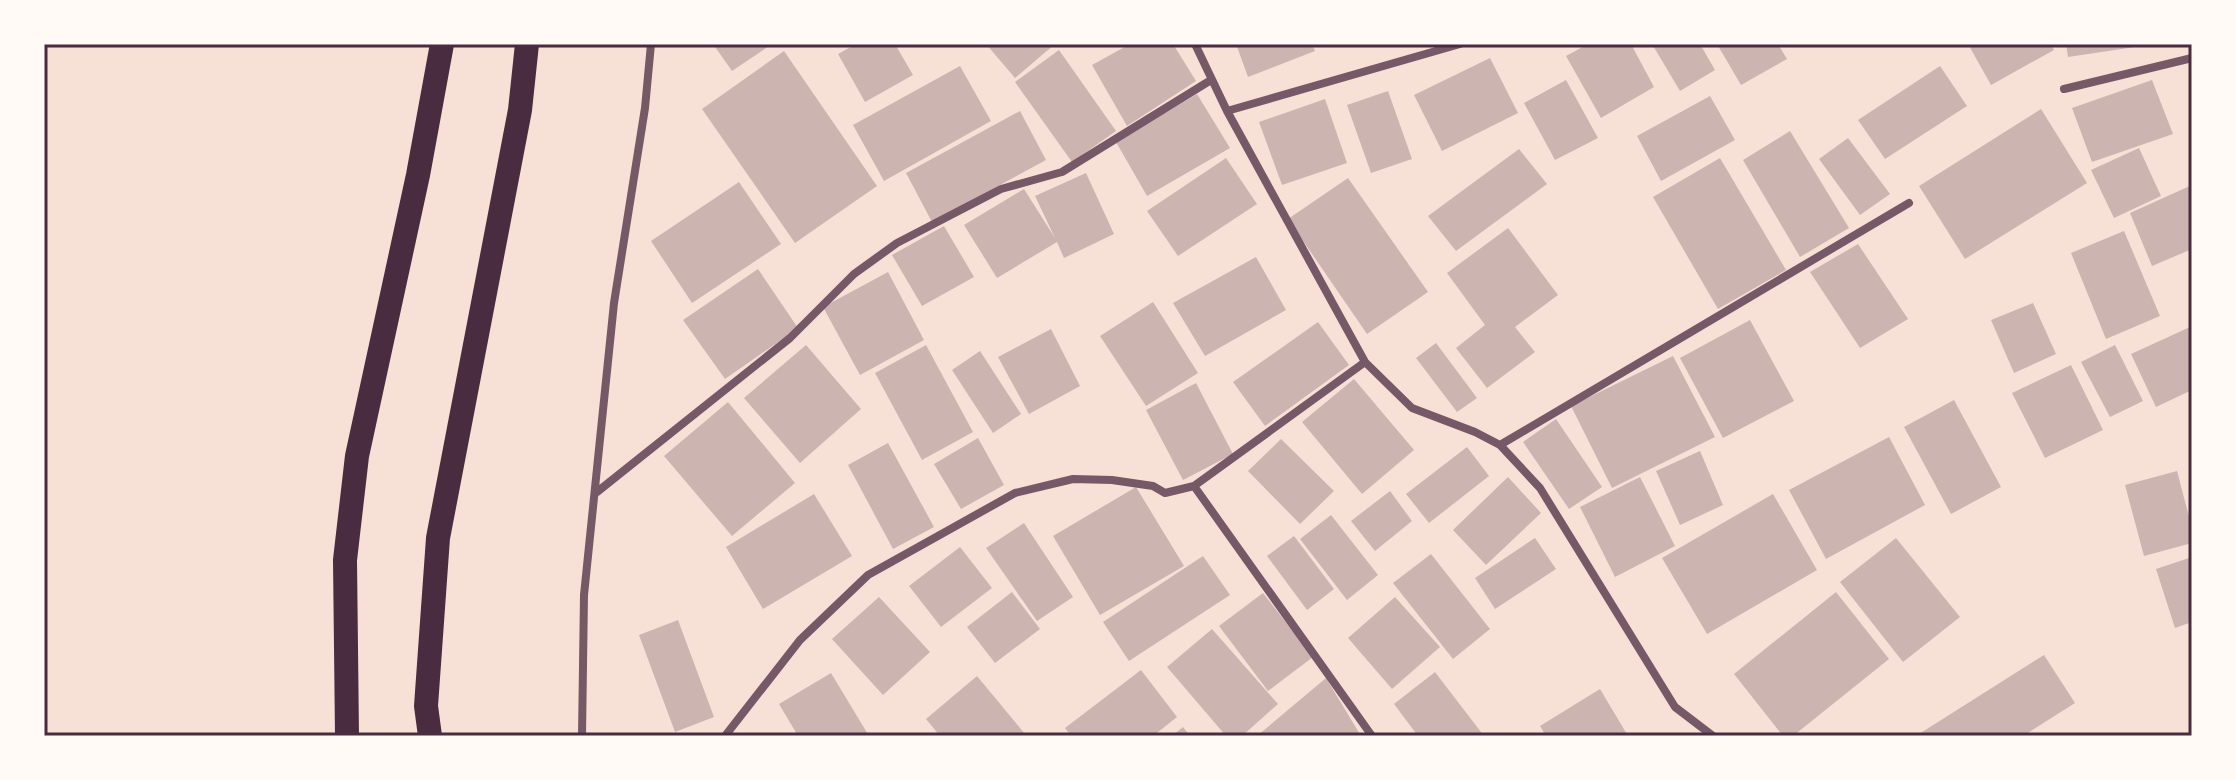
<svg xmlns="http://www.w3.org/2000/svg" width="2236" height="780" font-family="'Alegreya Sans',sans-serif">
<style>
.building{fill:#ccb4b1}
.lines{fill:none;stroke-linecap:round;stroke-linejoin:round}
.minor{stroke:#755966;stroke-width:8}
.motorway{stroke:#4a2c40;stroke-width:24}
.neatline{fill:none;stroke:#4a2c40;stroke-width:3}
</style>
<rect width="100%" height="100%" fill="#f7e1d7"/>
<path class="building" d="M 713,44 L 772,44 L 732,71 Z
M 856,44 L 895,44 L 913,75 L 865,102 L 838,54 Z
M 986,44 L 1055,44 L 1015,78 Z
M 1130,44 L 1173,44 L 1196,81 L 1127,126 L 1092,65 Z
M 1236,44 L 1312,44 L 1315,51 L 1248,77 Z
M 1588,44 L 1631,44 L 1654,87 L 1601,118 L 1566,56 Z
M 1652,44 L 1700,44 L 1715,70 L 1680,91 Z
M 1717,44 L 1778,44 L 1787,59 L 1741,85 Z
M 1968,44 L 2051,44 L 2054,50 L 1991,85 Z
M 2066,44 L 2134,44 L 2135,47 L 2068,57 Z
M 1059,50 L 1116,131 L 1072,162 L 1015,82 Z
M 784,51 L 877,186 L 795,243 L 702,109 Z
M 1490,58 L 1518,113 L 1442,151 L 1414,95 Z
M 960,66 L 991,121 L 884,181 L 853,125 Z
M 1940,66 L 1967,106 L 1885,159 L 1858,120 Z
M 1566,80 L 1598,138 L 1555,160 L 1524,103 Z
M 2152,80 L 2173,134 L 2092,162 L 2072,108 Z
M 1388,91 L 1412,159 L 1371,173 L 1347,105 Z
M 1197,94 L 1230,148 L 1147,196 L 1116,142 Z
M 1710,96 L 1735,140 L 1661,181 L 1637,136 Z
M 1325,99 L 1347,163 L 1282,185 L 1259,122 Z
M 2041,109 L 2087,183 L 1965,259 L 1919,186 Z
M 1020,111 L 1046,160 L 932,222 L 906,173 Z
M 1790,131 L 1849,228 L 1800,257 L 1743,160 Z
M 1848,138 L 1890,194 L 1860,215 L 1819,159 Z
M 2139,148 L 2161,196 L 2114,218 L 2091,170 Z
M 1519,149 L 1547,184 L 1456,251 L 1428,216 Z
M 1226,158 L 1257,204 L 1178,256 L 1147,211 Z
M 1720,158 L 1786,270 L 1718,309 L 1653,197 Z
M 1086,173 L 1114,234 L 1064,258 L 1057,242 L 997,278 L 964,225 L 1024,189 L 1055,238 L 1035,196 Z
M 1348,178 L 1428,292 L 1367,334 L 1288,219 Z
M 739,182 L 781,244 L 692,303 L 651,241 Z
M 2192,185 L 2192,249 L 2152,266 L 2130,213 Z
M 944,226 L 974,277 L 922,306 L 892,255 Z
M 1508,228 L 1558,295 L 1515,327 L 1535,352 L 1487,388 L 1456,348 L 1485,325 L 1447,273 Z
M 2124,231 L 2160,316 L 2106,339 L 2071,253 Z
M 1858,244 L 1908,319 L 1860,348 L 1810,272 Z
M 1256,257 L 1286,310 L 1205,356 L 1173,303 Z
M 758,269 L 798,328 L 725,379 L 683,320 Z
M 888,272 L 924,340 L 860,375 L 823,307 Z
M 1153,302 L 1198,373 L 1146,406 L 1100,336 Z
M 2033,303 L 2056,354 L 2014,373 L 1991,320 Z
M 1750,320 L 1794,401 L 1723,438 L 1680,358 Z
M 1318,322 L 1349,365 L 1265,426 L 1233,382 Z
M 2190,327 L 2192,390 L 2156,407 L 2131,354 Z
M 1051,329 L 1080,386 L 1029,414 L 998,357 Z
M 1436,343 L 1477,398 L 1457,412 L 1416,358 Z
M 806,345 L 861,409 L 800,463 L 744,398 Z
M 926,345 L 973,432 L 922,460 L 875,373 Z
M 2115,345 L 2143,401 L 2110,417 L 2081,362 Z
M 980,351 L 1021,414 L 993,433 L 952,370 Z
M 1673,356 L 1715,437 L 1612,488 L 1571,406 Z
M 2071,365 L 2103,430 L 2045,458 L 2012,393 Z
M 1354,379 L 1414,450 L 1362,494 L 1302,422 Z
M 1196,383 L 1233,454 L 1183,480 L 1146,410 Z
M 1954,400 L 2001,487 L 1951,514 L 1904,427 Z
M 728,402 L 795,483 L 732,536 L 664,456 Z
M 1556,419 L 1602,487 L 1569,509 L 1523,442 Z
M 1889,437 L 1925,505 L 1826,559 L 1789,490 Z
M 978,438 L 1004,485 L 961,509 L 934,464 Z
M 1281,439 L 1334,491 L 1300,524 L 1248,471 Z
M 888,443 L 934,527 L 893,549 L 848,465 Z
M 1467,447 L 1489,476 L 1429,523 L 1406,494 Z
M 1700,451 L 1723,505 L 1680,525 L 1656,471 Z
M 2177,471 L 2192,528 L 2192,543 L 2144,556 L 2125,485 Z
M 1508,477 L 1541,513 L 1486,565 L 1453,530 Z
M 1640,477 L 1675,546 L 1615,577 L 1580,507 Z
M 1136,487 L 1184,566 L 1100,615 L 1053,536 Z
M 1390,491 L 1412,521 L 1375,551 L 1351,521 Z
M 814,494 L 852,556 L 763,609 L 726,547 Z
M 1773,494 L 1817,570 L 1707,634 L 1662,558 Z
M 1331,515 L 1378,575 L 1347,600 L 1300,539 Z
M 1024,523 L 1073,597 L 1037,621 L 986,548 Z
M 1294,536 L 1334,589 L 1307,610 L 1267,556 Z
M 1535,538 L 1556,569 L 1495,609 L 1475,578 Z
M 1896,538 L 1960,617 L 1903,662 L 1840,582 Z
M 960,547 L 992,588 L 941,627 L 909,586 Z
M 1431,554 L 1490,629 L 1453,659 L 1393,583 Z
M 1203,556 L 1230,595 L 1129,661 L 1103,622 Z
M 2192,557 L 2192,622 L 2175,628 L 2156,569 Z
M 1012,592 L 1040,629 L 995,663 L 967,627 Z
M 1836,592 L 1889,659 L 1793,736 L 1783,736 L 1734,674 Z
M 1263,593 L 1313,657 L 1268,691 L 1219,626 Z
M 879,597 L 930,652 L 883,695 L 832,639 Z
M 1395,597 L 1440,647 L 1392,689 L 1348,638 Z
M 678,620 L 714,717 L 675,732 L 639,635 Z
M 1212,629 L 1278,704 L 1242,736 L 1226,736 L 1167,667 Z
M 2044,655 L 2075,703 L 2023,736 L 1919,734 Z
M 1141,670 L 1177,717 L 1153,736 L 1071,736 L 1065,728 Z
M 1435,672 L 1484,736 L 1418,736 L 1394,704 Z
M 831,673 L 869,736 L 798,736 L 779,704 Z
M 977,676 L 1025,734 L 1023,736 L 940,736 L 926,719 Z
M 1326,678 L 1361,736 L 1257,736 Z
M 1600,689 L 1628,736 L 1546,736 L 1540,726 Z
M 1183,727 L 1190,736 L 1172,736 Z"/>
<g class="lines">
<path class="minor" d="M 1195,44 L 1227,111 L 1365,362 L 1412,408 L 1475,432 L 1500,445 L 1540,488 L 1675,707 L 1713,736
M 2064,89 L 2192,58
M 1227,111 L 1460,44
M 1500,445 L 1909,203
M 1194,486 L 1372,736
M 597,492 L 790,338 L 854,274 L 897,243 L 1001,189 L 1062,172 L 1211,80
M 582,736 L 584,595 L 614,303 L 645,108 L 651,44
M 725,736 L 800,640 L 868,575 L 1015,493 L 1073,479 L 1112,480 L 1153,486 L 1165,493 L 1194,486 L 1365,362"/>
<path class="motorway" d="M 347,736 L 345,560 L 357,456 L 418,175 L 442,44
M 430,736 L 426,706 L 438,538 L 520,110 L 527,44"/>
</g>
<rect width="2236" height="780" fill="none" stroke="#fffaf5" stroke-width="92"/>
<rect x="46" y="46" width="2144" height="688" class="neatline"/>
</svg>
